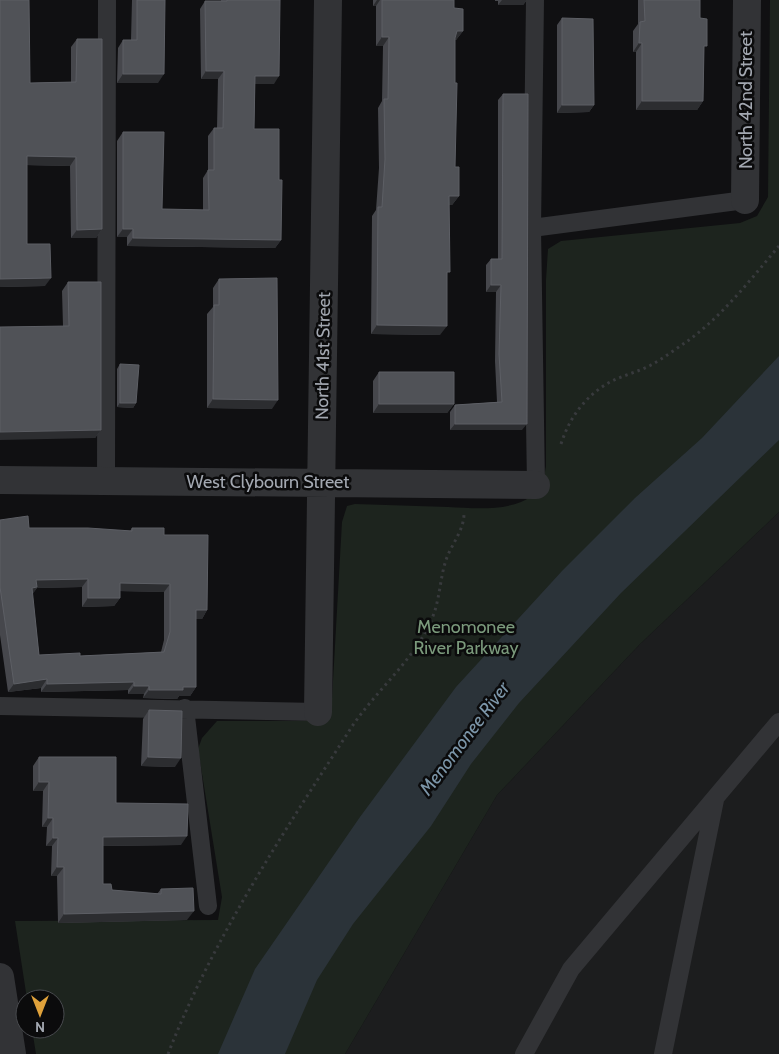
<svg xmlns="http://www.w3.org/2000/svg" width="779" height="1054" font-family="Cabin,sans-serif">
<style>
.built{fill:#1c1d1e}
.green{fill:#1d241e}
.water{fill:#2b3339}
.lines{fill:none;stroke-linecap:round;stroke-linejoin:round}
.path{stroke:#383a3d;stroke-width:3;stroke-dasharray:2.5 4;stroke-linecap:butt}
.service{stroke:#323336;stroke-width:18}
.minor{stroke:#323336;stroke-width:28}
.wall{fill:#46474c;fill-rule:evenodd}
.shaded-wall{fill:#2c2d30}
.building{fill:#505257;stroke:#5d5f65;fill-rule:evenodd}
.labels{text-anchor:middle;stroke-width:5;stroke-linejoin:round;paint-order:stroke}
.street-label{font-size:18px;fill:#a3a8b1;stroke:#0b0b0c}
.park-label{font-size:18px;fill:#7b9a7c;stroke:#0b0b0c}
.water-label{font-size:19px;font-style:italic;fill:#7c96a9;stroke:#0b0b0c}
</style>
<rect width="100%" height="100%" fill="#101012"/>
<path class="built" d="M 779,512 L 779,1054 L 345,1054 L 497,795 L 640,644 Z"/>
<path class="green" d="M 770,0 L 779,0 L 779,512 L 640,644 L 497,795 L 345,1054 L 36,1054 L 32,1029 L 55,1029 L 55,999 L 27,999 L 15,921 L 218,920 L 222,897 L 198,749 L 202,738 L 217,721 L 327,721 L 331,716 L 342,522 L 347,506 L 355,504 C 386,505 417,506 448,507 C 471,508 498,511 521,502 C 536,496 544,482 546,466 L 546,280 L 548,249 L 561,241 L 740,223 L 757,216 L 768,197 Z"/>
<path class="water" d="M 779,356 L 779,440 L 621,593 L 519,703 L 471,764 L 431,826 L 353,924 L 317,980 L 285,1054 L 218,1054 L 255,969 L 360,817 L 456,687 L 562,571 L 635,498 L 702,438 Z"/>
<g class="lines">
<path class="path" d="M 561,444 C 569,419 583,399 605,385 C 619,376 636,373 651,365 C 664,358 677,348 689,340 C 724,314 751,279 779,246
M 168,1054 C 213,938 284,832 351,728 C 376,690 416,659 433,616 C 440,598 440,578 446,560 C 451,545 463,532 464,515"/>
<path class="service" d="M 535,0 L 532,228 L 536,485
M 532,228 L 745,200
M 106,481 L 107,0
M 0,706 L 318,712
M 185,708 L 208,906
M 524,1054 L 571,969 L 779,722
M 663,1054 L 715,800"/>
<path class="minor" d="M 745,200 L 747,0
M 0,480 L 536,485
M 318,712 L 328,0
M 0,977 L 12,1054"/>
</g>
<path class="wall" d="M 128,0 L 165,0 L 158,83 L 117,83 L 118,48 L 123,40 L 131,40 L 132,0 Z
M 221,0 L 280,0 L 274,84 L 255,84 L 254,129 L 279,180 L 281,240 L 275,248 L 127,246 L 127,237 L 117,237 L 117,141 L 123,132 L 162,209 L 203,210 L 203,178 L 208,170 L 208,136 L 214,128 L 217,128 L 218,79 L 201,79 L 200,9 L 205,1 L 221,1 Z
M 373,0 L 454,0 L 454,8 L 463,31 L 456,40 L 455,40 L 455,167 L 459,196 L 452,205 L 449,205 L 447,277 L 440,335 L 371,334 L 372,216 L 376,210 L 379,168 L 378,108 L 382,101 L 383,46 L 376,46 L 376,6 L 373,6 Z
M 495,0 L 527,0 L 523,5 L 498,5 L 498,1 L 495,1 Z
M 638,0 L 700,0 L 700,18 L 704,52 L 703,101 L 697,110 L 636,110 L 636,52 L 633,52 L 633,31 L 638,24 Z
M 562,18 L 594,105 L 589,112 L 557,113 L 557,25 Z
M 77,39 L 102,229 L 96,238 L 71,238 L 70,166 L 27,165 L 27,244 L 45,286 L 0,287 L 30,83 L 71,82 L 71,47 Z
M 503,94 L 522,430 L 450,430 L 450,412 L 455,405 L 497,402 L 495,361 L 496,292 L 486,292 L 486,265 L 491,259 L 498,259 L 498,100 Z
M 219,279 L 272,409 L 207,408 L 207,314 L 213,307 L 213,288 Z
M 68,282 L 101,430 L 95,438 L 63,326 L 62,291 Z
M 120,364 L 136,403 L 133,408 L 117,407 L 117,369 Z
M 379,372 L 454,404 L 447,413 L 373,413 L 373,381 Z
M 0,520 L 29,528 L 130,531 L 132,528 L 164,535 L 207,610 L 202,619 L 196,619 L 196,687 L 190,696 L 179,696 L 177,699 L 143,698 L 144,694 L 128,694 L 128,690 L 41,692 L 41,688 L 8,692 L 0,635 ZM 82,587 L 82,607 L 114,606 L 120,598 L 120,591 L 164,592 L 164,640 L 161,652 L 80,656 L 39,655 L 32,594 L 37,588 Z
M 149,710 L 175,767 L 141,766 L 143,719 Z
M 39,757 L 116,803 L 181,845 L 103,846 L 103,884 L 112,890 L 157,894 L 161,889 L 187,920 L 58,923 L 57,876 L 51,876 L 52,846 L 46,846 L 47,827 L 42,827 L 43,791 L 33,791 L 33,766 Z"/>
<path class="shaded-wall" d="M 377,0 L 380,0 L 376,6 L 373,6 Z
M 502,0 L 527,0 L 523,5 L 498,5 Z
M 457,31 L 463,31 L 456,40 L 451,40 Z
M 382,37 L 389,37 L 383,46 L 376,46 Z
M 639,43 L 642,43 L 636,52 L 633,52 Z
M 206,71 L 224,71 L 218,79 L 201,79 Z
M 123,74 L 164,74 L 158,83 L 117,83 Z
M 255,76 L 279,76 L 274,84 L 250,84 Z
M 642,101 L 703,101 L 697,110 L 636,110 Z
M 562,105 L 594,105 L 589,112 L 557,113 Z
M 27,156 L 76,157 L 70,166 L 21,165 Z
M 449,196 L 459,196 L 452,205 L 443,205 Z
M 102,229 L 96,238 L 71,238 L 77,230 Z
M 123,229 L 133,229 L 127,237 L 117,237 Z
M 133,238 L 281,240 L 275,248 L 127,246 Z
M 51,278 L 45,286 L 0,287 L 0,279 Z
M 491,285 L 501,285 L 496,292 L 486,292 Z
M 377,325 L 447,326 L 440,335 L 371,334 Z
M 213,399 L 278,400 L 272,409 L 207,408 Z
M 120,403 L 136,403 L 133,408 L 117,407 Z
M 379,404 L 454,404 L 447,413 L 373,413 Z
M 455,424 L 527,424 L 522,430 L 450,430 Z
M 101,430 L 95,438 L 0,440 L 0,432 Z
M 88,579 L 82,587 L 37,588 L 32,595 L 26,596 L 36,580 Z
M 120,583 L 170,584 L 164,592 L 114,591 Z
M 88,598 L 120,598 L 114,606 L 82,607 Z
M 196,610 L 207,610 L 202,619 L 190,619 Z
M 47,679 L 41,688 L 8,692 L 14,684 Z
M 134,682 L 128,690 L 41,692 L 47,684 Z
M 134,686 L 149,686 L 144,694 L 128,694 Z
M 183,687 L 196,687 L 190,696 L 179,696 L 177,699 L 143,698 L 149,690 Z
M 148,757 L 181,758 L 175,767 L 141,766 Z
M 39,782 L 49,782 L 43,791 L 33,791 Z
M 48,818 L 53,818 L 47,827 L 42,827 Z
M 187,836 L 181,845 L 97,846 L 103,837 Z
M 53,838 L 58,838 L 52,846 L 46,846 Z
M 57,867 L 64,867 L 57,876 L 51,876 Z
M 194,911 L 187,920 L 58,923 L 64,914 Z"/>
<path class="building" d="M 0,0 L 29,0 L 30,83 L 76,82 L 77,39 L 102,39 L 102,229 L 77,230 L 76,157 L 27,156 L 27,244 L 50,244 L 51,278 L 0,279 Z
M 137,0 L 165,0 L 164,74 L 123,74 L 123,40 L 137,40 Z
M 227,0 L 280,0 L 279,76 L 255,76 L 254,129 L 279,129 L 279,180 L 282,180 L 281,240 L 133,238 L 133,229 L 123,229 L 123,132 L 164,132 L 162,209 L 209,210 L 208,170 L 214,170 L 214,128 L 223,128 L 224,71 L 206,71 L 205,1 L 227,1 Z
M 382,0 L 454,0 L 454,8 L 463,9 L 463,31 L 457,31 L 455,38 L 455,83 L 457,83 L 455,167 L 459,167 L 459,196 L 449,196 L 450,272 L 447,272 L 447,326 L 377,325 L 378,207 L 382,207 L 385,159 L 384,99 L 388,99 L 389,37 L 382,37 Z
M 644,0 L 700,0 L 700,18 L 707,19 L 707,46 L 704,46 L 703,101 L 642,101 L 642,43 L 639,43 L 640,22 L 645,21 Z
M 562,18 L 593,19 L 594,105 L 562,105 Z
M 503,94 L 528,94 L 527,424 L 455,424 L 455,405 L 502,402 L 499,354 L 501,285 L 491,285 L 491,259 L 502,259 Z
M 277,278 L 278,400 L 213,399 L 214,305 L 219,305 L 219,279 Z
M 68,282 L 101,282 L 101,430 L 0,432 L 0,327 L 69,326 Z
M 120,364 L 139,365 L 136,403 L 120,403 Z
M 379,372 L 454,372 L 454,404 L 379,404 Z
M 28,516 L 29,528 L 88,528 L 132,531 L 132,528 L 164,528 L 164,535 L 208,535 L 207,610 L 196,610 L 196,687 L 183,687 L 183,690 L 149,690 L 149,686 L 134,686 L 134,682 L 47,684 L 47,679 L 14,684 L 0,587 L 0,520 ZM 88,579 L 88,598 L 120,598 L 120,583 L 170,584 L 170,632 L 164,652 L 80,656 L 80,653 L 39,655 L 32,588 L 37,587 L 36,580 Z
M 149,710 L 182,711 L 181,758 L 148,757 Z
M 39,757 L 116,757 L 116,803 L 188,804 L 187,836 L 103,837 L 103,884 L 111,884 L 112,890 L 161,894 L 161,889 L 193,888 L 194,911 L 64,914 L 64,867 L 57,867 L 58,838 L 53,838 L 53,818 L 48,818 L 49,782 L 39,782 Z"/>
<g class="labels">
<g class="street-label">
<text transform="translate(746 100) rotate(-90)" y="6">North 42nd Street</text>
<text transform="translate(323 356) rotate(-89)" y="6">North 41st Street</text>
<text x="268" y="488">West Clybourn Street</text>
</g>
<g class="park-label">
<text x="466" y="633">Menomonee<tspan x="466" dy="21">River Parkway</tspan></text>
</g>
<g class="water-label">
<text transform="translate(464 738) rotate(-53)" y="7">Menomonee River</text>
</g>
</g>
<g transform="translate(40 1014) rotate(180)"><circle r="24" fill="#0b0b0c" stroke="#484a4e"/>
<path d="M0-4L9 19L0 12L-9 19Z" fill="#dfa13b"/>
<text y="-8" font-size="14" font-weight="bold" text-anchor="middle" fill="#a3a8b1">N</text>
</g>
</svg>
